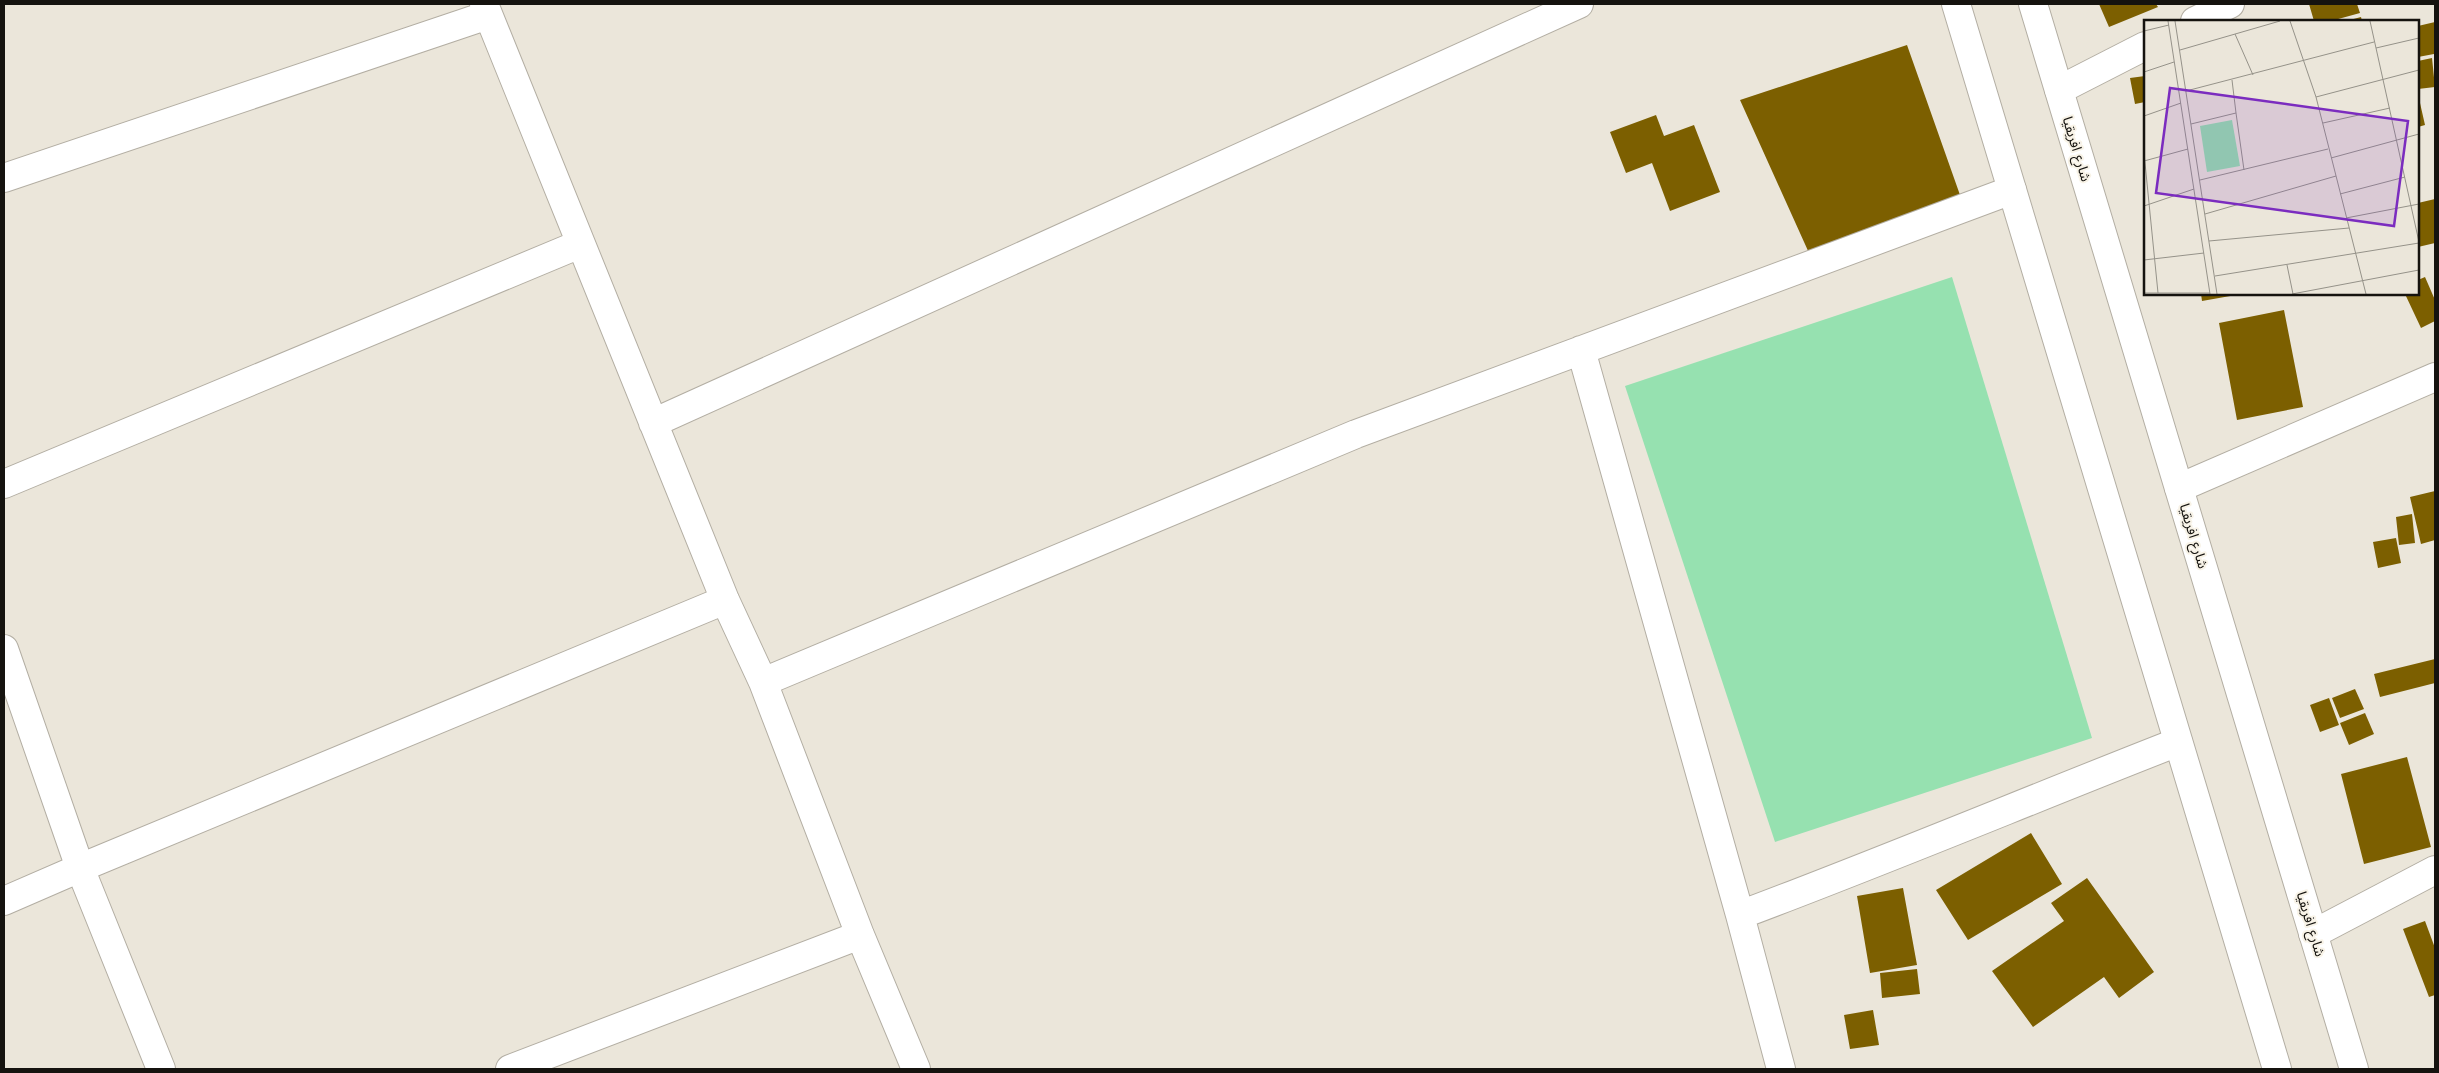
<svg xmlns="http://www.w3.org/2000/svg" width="2439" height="1073" font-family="'Work Sans','Noto Sans Arabic',sans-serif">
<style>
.green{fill:#96e1b0}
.building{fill:#7c5f00}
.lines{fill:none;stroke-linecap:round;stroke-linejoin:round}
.minor-casing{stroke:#b3aea3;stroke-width:30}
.tertiary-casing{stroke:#b3aea3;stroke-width:30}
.minor{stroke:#fff;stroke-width:28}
.tertiary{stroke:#fff;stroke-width:28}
.labels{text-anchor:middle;stroke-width:4;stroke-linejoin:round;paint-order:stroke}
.street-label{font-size:14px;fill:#15130f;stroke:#f8f3e7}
.inset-road{fill:none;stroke:#959289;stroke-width:1}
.view{fill:#7b2cbf;fill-opacity:0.15;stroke:#7b2cbf;stroke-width:2.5}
.inset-edge{fill:none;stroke:#15130f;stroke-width:2.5}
</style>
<rect width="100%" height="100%" fill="#ebe6da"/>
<path class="green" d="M 1952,277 L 2092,738 L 1775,842 L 1625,386 Z"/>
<path class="building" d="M 2099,4 L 2156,4 L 2158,7 L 2109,27 Z
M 2309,4 L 2357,4 L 2360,13 L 2331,21 L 2314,21 Z
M 2361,17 L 2362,21 L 2346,21 Z
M 2435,22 L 2435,57 L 2434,54 L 2418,57 L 2418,26 Z
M 1907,45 L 1960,195 L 1809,253 L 1740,100 Z
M 2432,58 L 2435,87 L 2418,89 L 2418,61 Z
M 2145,76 L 2145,102 L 2135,104 L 2130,78 Z
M 2420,103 L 2425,125 L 2418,127 L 2418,104 Z
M 1656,115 L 1664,136 L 1694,125 L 1720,192 L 1670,211 L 1652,163 L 1626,173 L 1610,132 Z
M 2435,199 L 2435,243 L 2418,247 L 2418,203 Z
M 2425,277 L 2435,300 L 2435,321 L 2421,328 L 2405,294 L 2418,294 L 2418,280 Z
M 2201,294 L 2236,294 L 2236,295 L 2202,301 Z
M 2284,310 L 2303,407 L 2237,420 L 2219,323 Z
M 2435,491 L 2435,540 L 2421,544 L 2410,497 Z
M 2412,514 L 2415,543 L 2399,545 L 2396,517 Z
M 2396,538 L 2401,563 L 2378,568 L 2373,542 Z
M 2435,659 L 2435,683 L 2380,697 L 2374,674 Z
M 2355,689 L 2364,709 L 2340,718 L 2332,698 Z
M 2329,698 L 2339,725 L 2320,732 L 2310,705 Z
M 2365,713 L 2374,734 L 2349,745 L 2340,723 Z
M 2407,757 L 2431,847 L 2364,864 L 2341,774 Z
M 2031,833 L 2062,884 L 1968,940 L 1936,890 Z
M 2087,878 L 2154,972 L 2119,998 L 2104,977 L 2033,1027 L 1992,971 L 2064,921 L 2051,903 Z
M 1903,888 L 1917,965 L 1870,973 L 1857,896 Z
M 2425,921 L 2435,948 L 2435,995 L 2429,997 L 2403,929 Z
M 1917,969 L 1920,994 L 1882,998 L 1880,973 Z
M 1873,1010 L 1879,1045 L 1850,1049 L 1844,1015 Z"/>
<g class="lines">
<defs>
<path id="minor" d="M 484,4 L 725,600 L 763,682 L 860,935 L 916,1069
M 2195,21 L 2230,4
M 2059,90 L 2145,46
M 4,178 L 488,15
M 1581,350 L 1740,915
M 653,423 L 1579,4
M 4,484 L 580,244
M 2179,488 L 2435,377
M 4,649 L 80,868 L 161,1069
M 763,682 L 1356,434 L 2012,190
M 4,901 L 80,868 L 725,600
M 2313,934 L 2435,870
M 510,1069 L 860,935
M 1781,1069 L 1740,915 C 1887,860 2032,799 2178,742"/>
<path id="tertiary" d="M 1956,4 L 2277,1069
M 2033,4 L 2354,1069"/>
</defs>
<use href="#minor" class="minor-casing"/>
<use href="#tertiary" class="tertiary-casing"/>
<use href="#minor" class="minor"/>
<use href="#tertiary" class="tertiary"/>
</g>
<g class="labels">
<g class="street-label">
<text transform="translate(2077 149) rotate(73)" y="5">شارع افريقيا</text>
<text transform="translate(2194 536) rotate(73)" y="5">شارع افريقيا</text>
<text transform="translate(2311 924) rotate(73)" y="5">شارع افريقيا</text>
</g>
</g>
<g transform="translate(2144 20)">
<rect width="275" height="275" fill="#ebe6da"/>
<path d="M 88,100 L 96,146 L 63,152 L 56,106 Z" fill="#96e1b0"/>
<path class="inset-road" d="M 24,1 L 66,274M 31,1 L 73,274M 146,1 L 172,77 L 222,274M 226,1 L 275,222M 0,11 L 25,5M 91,14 L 109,55M 232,28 L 275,18M 36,30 L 136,1M 0,52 L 30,42M 42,71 L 230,22M 172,77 L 275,50M 92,93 L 100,150M 0,96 L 37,83M 179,103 L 246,88M 47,104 L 92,93 L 88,60M 0,133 L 14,273M 187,138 L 275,114M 0,141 L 44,129M 56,160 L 184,129M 196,174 L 261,157M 0,186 L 50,169M 61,194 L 192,156M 202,198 L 275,184M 65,221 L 205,208M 0,240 L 60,233M 143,245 L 149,274M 71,256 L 275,223M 0,273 L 66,273M 148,274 L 275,250"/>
<path class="view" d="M 26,68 L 264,101 L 250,206 L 12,173 Z"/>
<rect width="275" height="275" class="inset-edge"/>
</g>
<rect width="2439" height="1073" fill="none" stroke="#15130f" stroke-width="10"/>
</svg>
